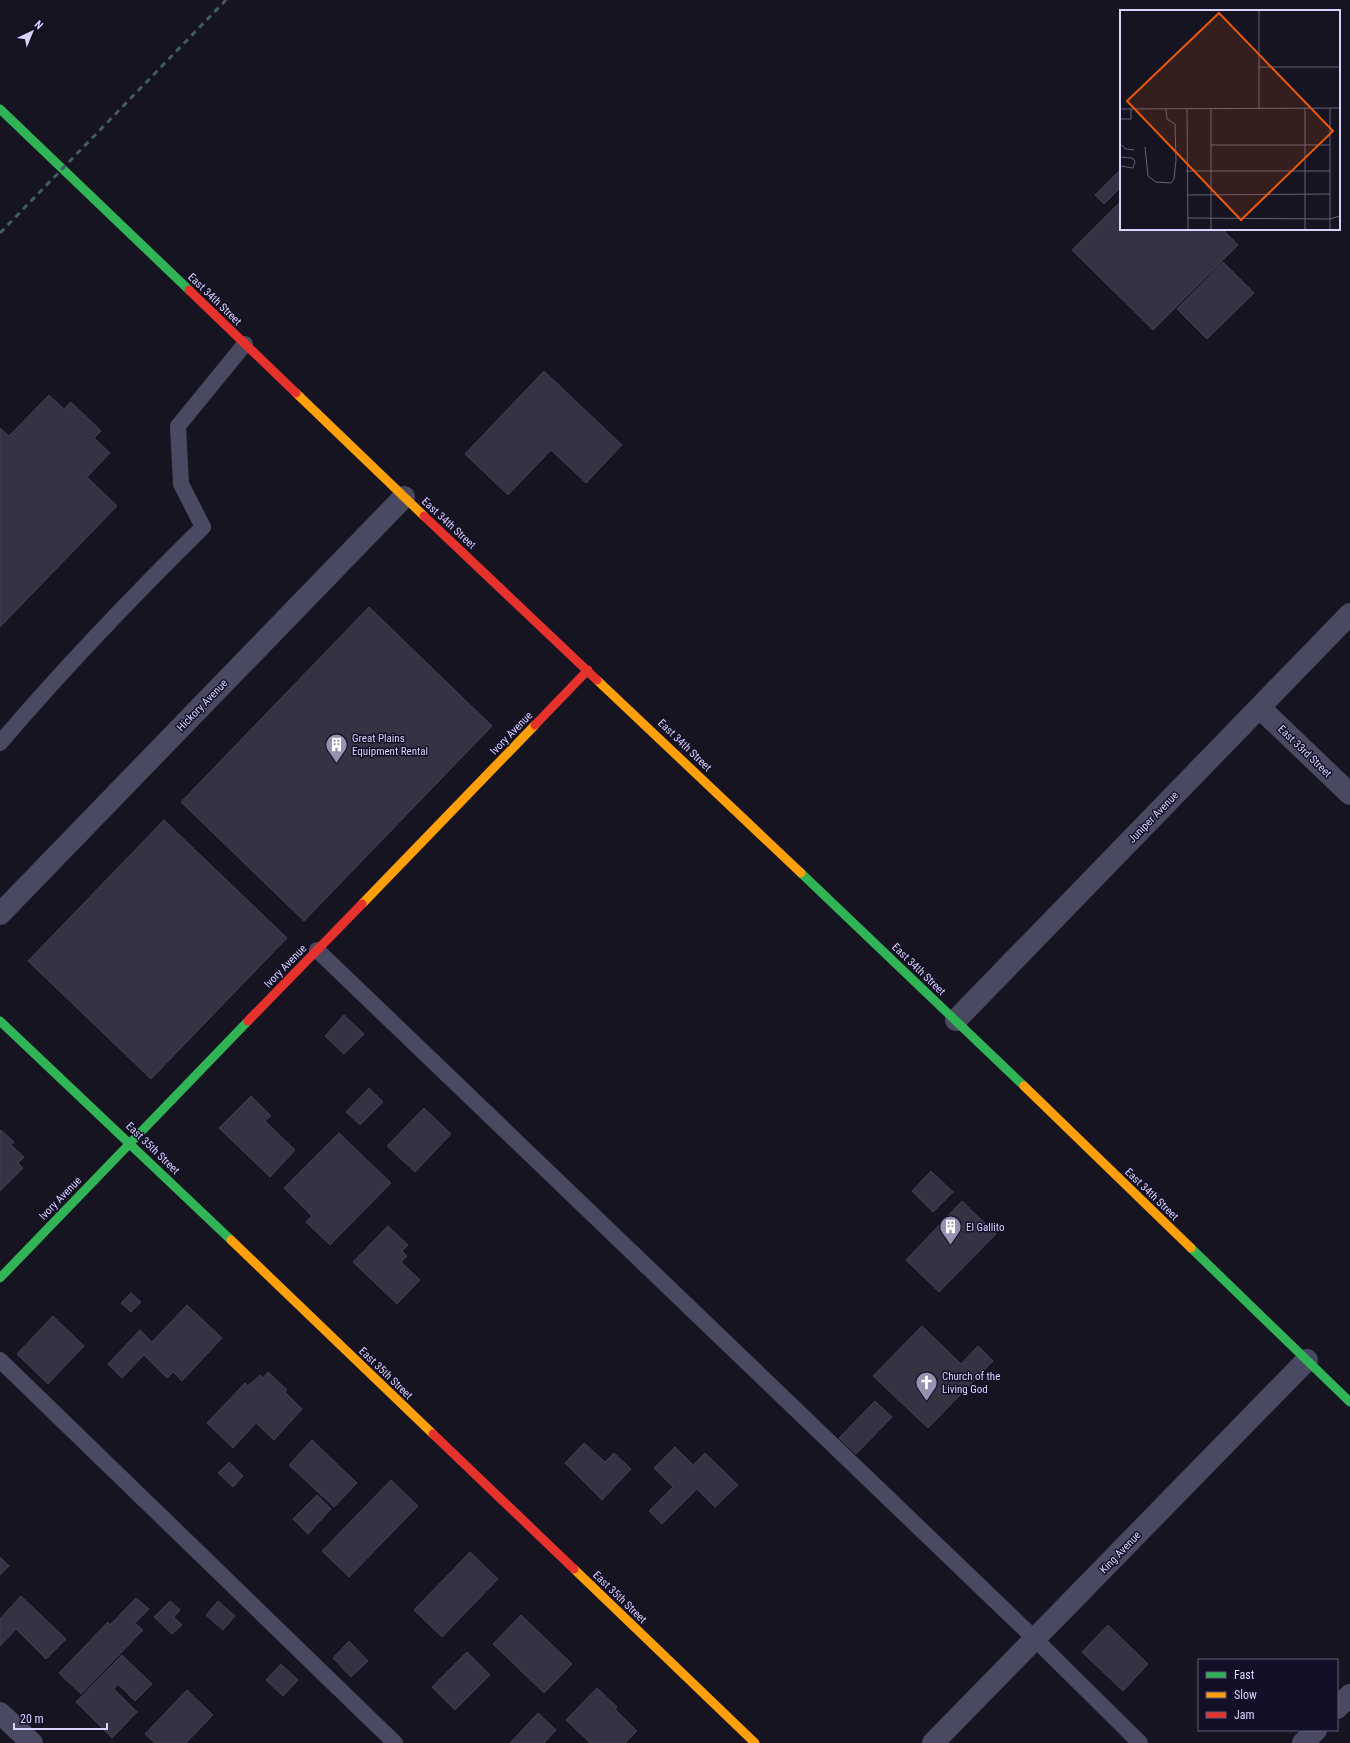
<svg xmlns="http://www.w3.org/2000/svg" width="1350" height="1743" font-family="'Roboto Condensed',sans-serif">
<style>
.building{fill:#343243;stroke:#433f54}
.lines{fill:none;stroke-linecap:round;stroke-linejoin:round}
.lane{stroke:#4a4962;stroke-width:16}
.street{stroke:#4a4962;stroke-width:22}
.fast{stroke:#30b455;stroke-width:9}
.slow{stroke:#ff9f0a;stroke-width:9}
.jam{stroke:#e5322d;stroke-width:9}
.rail{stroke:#43596b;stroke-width:3;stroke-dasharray:6 5;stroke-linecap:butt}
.labels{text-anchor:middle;stroke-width:3;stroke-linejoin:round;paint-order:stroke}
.street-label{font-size:11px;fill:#d9d4ff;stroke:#130f26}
.poi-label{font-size:11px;fill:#d9d4ff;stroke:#130f26;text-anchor:start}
.inset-road{fill:none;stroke:#64617a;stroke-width:1}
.view{fill:#e8590c;fill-opacity:0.15;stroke:#e8590c;stroke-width:2}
.inset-edge{fill:none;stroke:#d9d4ff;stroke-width:2}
</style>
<rect width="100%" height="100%" fill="#161421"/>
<path class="building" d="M 1121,169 L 1121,187 L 1104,204 L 1095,195 Z
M 1121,201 L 1121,229 L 1222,229 L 1238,245 L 1153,330 L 1072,250 Z
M 1223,262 L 1254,293 L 1207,339 L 1177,309 Z
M 544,371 L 622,445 L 586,483 L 551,450 L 508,495 L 465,454 Z
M 49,395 L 64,409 L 71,402 L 101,431 L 94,438 L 110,453 L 87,477 L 117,506 L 0,627 L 0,428 L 9,436 Z
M 369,607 L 492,726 L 304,921 L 181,802 Z
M 164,820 L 287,938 L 151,1079 L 28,961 Z
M 344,1015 L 364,1034 L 344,1054 L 325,1036 Z
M 369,1088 L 383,1102 L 360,1125 L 346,1112 Z
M 251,1096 L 271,1116 L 265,1121 L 295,1150 L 270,1177 L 219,1128 Z
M 424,1108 L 451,1134 L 415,1172 L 387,1146 Z
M 1,1130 L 14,1142 L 11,1145 L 24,1157 L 18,1163 L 23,1168 L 0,1191 L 0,1131 Z
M 339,1133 L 391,1183 L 330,1245 L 306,1222 L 312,1216 L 284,1188 Z
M 931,1171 L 953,1192 L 933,1212 L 912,1191 Z
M 962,1201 L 996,1234 L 939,1292 L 906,1260 Z
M 388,1226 L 408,1245 L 402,1251 L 407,1256 L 401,1262 L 420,1280 L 397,1304 L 353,1262 Z
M 131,1293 L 141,1302 L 131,1312 L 121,1303 Z
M 187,1305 L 222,1338 L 182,1381 L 173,1372 L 167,1378 L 144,1355 L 122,1378 L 108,1364 L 140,1330 L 152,1342 Z
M 53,1316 L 84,1346 L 48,1384 L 17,1354 Z
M 922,1326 L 961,1364 L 978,1346 L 993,1361 L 928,1428 L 873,1376 Z
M 268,1372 L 287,1390 L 285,1392 L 302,1409 L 274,1440 L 256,1423 L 233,1448 L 207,1423 L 245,1383 L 248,1386 L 260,1375 L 263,1378 Z
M 875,1401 L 892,1417 L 856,1454 L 839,1438 Z
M 312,1440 L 357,1483 L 334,1507 L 289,1465 Z
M 584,1443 L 605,1462 L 614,1453 L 631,1469 L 602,1500 L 565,1463 Z
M 675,1447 L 693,1465 L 705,1453 L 738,1485 L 715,1507 L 697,1489 L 662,1524 L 649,1511 L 673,1487 L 654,1468 Z
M 229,1462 L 243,1476 L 233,1487 L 218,1473 Z
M 391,1480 L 418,1506 L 349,1577 L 322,1551 Z
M 317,1495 L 331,1509 L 308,1534 L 293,1519 Z
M 470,1552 L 498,1579 L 442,1637 L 414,1610 Z
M 0,1557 L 9,1566 L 0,1575 Z
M 21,1596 L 66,1639 L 46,1659 L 16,1629 L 0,1646 L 0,1619 Z
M 136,1598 L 149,1609 L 135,1623 L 143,1630 L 81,1694 L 59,1673 L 108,1622 L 110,1625 Z
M 170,1601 L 180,1610 L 174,1617 L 182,1625 L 172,1634 L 154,1617 Z
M 218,1601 L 235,1616 L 223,1630 L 206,1615 Z
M 521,1615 L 572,1664 L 544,1693 L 493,1644 Z
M 1108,1625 L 1148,1664 L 1123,1691 L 1082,1652 Z
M 349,1641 L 368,1661 L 351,1677 L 333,1658 Z
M 467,1652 L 490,1675 L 455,1710 L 432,1687 Z
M 122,1655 L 152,1684 L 135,1701 L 118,1684 L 114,1689 L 137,1712 L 112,1738 L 76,1702 Z
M 281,1664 L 298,1680 L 283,1696 L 266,1680 Z
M 597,1688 L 617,1707 L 615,1709 L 637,1731 L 625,1743 L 590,1743 L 566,1720 Z
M 187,1690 L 213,1715 L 186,1743 L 155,1743 L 145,1734 Z
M 538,1713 L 556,1730 L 544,1743 L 510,1743 Z"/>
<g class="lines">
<path class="lane" d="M 0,743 C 64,668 133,596 203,527 L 181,484 L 178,426 L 245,344
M 317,950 L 1035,1639 L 1140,1743
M 0,1360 L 395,1743"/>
<path class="street" d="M 1260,708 L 1350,794
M 0,914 L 404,497
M 956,1020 L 1350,614
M 1337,1708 L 1350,1695
M 0,1713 L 32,1743
M 933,1743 L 1307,1360
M 1303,1743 L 1316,1730"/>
<path class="fast" d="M 0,109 L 189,290
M 801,873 L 1024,1086
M 0,1021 L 231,1240
M 1191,1248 L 1350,1402
M 0,1278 L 248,1021"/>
<path class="slow" d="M 296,393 L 424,516
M 597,680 L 801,873
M 362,904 L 535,725
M 1024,1086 L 1191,1248
M 231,1240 L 433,1434
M 574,1569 L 755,1743"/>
<path class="jam" d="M 189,290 L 296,393
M 424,516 L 597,680
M 535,725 L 588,670
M 248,1021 L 362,904
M 433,1434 L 574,1569"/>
<path class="rail" d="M 0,233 L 226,0"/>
</g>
<defs>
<symbol id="building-pin" viewBox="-11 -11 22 30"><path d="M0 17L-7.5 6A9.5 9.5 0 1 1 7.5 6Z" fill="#9591b1" stroke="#130f26"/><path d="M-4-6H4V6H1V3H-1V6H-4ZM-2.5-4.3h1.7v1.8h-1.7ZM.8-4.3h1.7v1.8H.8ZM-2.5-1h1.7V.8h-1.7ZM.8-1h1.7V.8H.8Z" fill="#fff"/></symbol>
<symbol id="church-pin" viewBox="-11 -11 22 30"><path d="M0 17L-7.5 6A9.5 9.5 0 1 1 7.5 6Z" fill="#9591b1" stroke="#130f26"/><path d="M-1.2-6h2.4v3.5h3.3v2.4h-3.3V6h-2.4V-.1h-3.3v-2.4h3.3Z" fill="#fff"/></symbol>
</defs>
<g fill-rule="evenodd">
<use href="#building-pin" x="324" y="732" width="25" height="34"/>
<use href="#building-pin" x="938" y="1214" width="25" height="34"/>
<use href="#church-pin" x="914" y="1370" width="25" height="34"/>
</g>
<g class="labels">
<g class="street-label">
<text transform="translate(215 299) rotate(44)" y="4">East 34th Street</text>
<text transform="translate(449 523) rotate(43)" y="4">East 34th Street</text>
<text transform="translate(202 705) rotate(-46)" y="4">Hickory Avenue</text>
<text transform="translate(511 733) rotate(-46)" y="4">Ivory Avenue</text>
<text transform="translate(685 745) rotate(44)" y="4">East 34th Street</text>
<text transform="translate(1305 751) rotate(44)" y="4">East 33rd Street</text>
<text transform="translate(1153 817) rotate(-46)" y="4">Juniper Avenue</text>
<text transform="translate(285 966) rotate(-46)" y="4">Ivory Avenue</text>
<text transform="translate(919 969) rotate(44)" y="4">East 34th Street</text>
<text transform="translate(153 1148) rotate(44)" y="4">East 35th Street</text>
<text transform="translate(1152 1194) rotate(44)" y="4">East 34th Street</text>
<text transform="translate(60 1198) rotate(-46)" y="4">Ivory Avenue</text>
<text transform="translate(386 1373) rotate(44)" y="4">East 35th Street</text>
<text transform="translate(1120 1552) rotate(-46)" y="4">King Avenue</text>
<text transform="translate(620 1597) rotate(44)" y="4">East 35th Street</text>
</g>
<g class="poi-label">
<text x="352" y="742">Great Plains<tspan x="352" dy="13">Equipment Rental</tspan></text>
<text x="966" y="1231">El Gallito</text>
<text x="942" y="1380">Church of the<tspan x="942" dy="13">Living God</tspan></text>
</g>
</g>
<g transform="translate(1120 10)">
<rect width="220" height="220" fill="#161421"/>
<path class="inset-road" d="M 139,57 L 220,57M 91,98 L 91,220M 139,98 L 139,0M 210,98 L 210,220M 0,99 L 220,98M 67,99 L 68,220M 0,109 L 11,109 L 11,99M 0,134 L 6,139 L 14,140M 91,135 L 210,135M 25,137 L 28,166 L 36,172 L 51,173 L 54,169 L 56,150 L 55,114 L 47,109 L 46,99M 0,147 L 12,148 L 15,151 L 13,158 L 0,156M 66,161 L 210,161M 67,185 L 210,184M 68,208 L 210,209 L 220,206M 185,220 L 185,98"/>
<path class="view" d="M 99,3 L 213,121 L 121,210 L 7,91 Z"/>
<rect width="220" height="220" class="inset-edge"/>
</g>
<rect x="1198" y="1659" width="140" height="72" fill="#130f26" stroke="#625e7d"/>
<rect x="1206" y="1672" width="20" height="6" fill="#30b455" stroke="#625e7d"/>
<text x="1234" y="1679" font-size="12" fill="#d9d4ff">Fast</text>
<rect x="1206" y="1692" width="20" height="6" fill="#ff9f0a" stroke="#625e7d"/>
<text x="1234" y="1699" font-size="12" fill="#d9d4ff">Slow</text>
<rect x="1206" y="1712" width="20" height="6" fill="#e5322d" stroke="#625e7d"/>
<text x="1234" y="1719" font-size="12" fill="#d9d4ff">Jam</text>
<g transform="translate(32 32) rotate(44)" stroke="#130f26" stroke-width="3" paint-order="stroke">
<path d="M0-3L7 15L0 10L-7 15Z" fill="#d9d4ff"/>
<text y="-6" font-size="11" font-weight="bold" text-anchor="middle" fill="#d9d4ff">N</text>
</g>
<path d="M14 1723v6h93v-6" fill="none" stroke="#d9d4ff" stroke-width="2"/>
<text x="20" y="1723" font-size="12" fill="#d9d4ff" stroke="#130f26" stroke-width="3" paint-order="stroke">20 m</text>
</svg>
